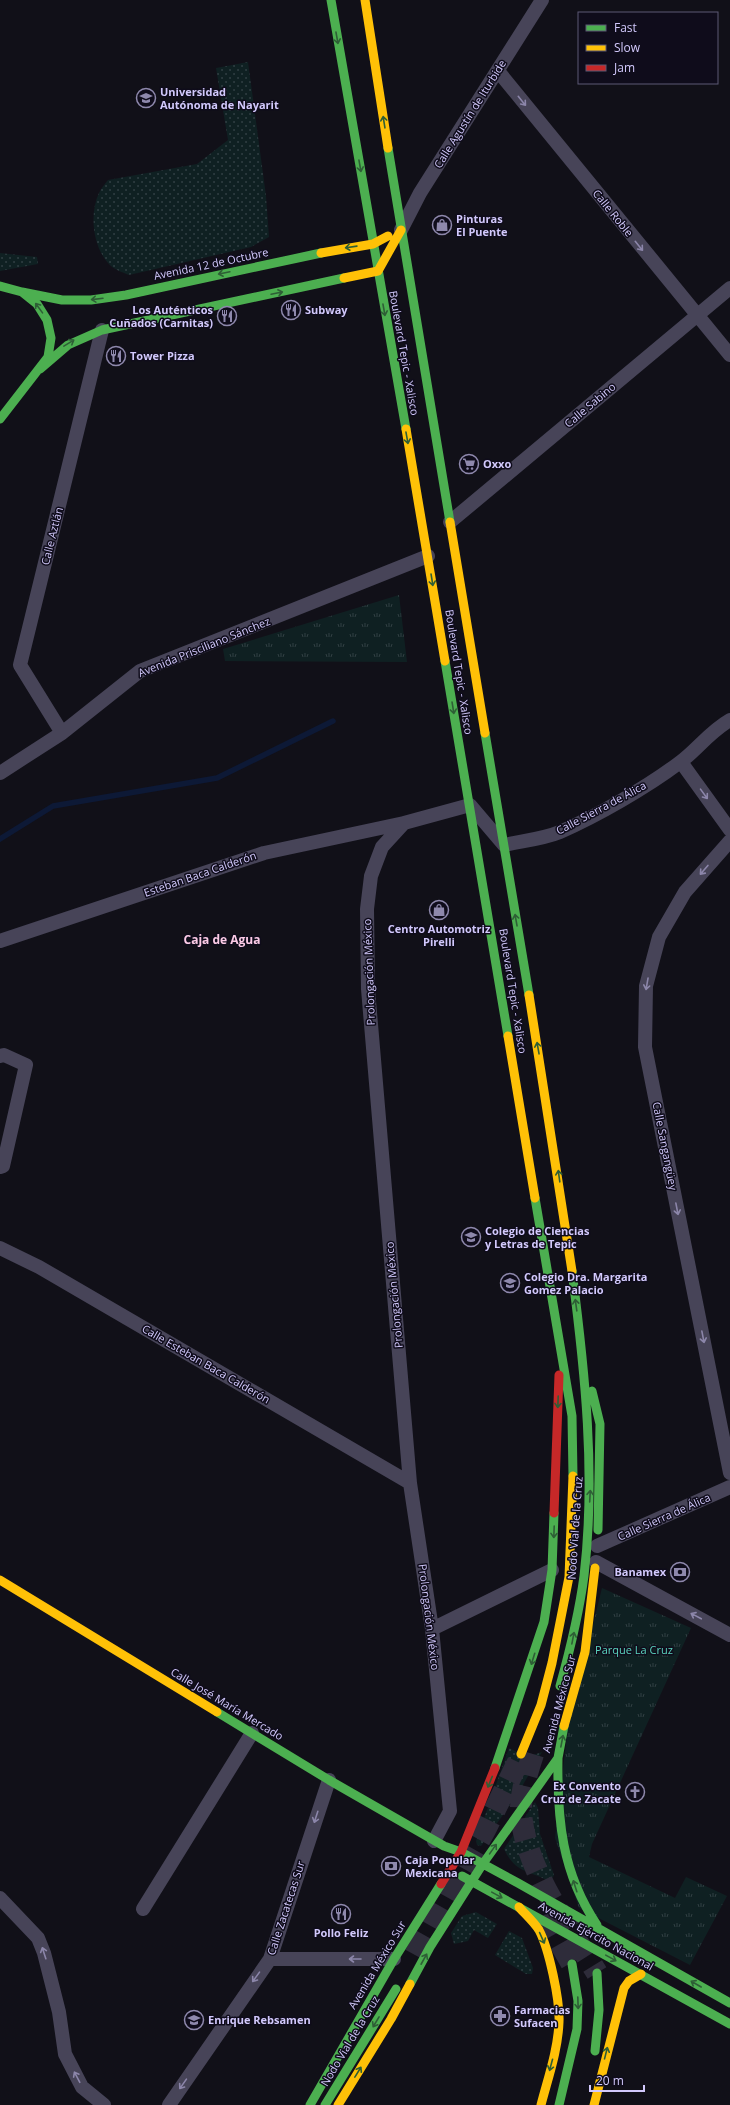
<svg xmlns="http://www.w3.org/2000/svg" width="730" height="2105" font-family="'Open Sans',sans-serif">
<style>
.grass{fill:url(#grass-dots)}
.park{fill:url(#park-tufts)}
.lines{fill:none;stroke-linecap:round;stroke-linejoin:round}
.stream{stroke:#0d1936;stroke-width:5.5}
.primary-tunnel{stroke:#2e2c3a;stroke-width:22;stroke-dasharray:22 11;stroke-linecap:butt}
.street{stroke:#474458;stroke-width:14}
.fast{stroke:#4caf50;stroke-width:9}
.slow{stroke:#ffc107;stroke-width:9}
.jam{stroke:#c62828;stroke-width:9}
.oneway{stroke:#2e5e36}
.oneway2{stroke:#8c86aa}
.labels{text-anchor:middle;stroke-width:3;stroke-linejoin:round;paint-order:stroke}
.poi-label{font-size:11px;font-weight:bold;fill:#d2c9fc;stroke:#0f0c1b;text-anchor:start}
.street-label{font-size:11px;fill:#d2c9fc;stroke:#0f0c1b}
.park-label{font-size:11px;fill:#5bd6c0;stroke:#0f0c1b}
.neighbourhood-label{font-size:12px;font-weight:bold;fill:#fccbe6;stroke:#0f0c1b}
</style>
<defs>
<pattern id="grass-dots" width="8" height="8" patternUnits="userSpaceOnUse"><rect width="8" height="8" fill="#0f2022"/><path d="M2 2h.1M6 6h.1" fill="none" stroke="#313f43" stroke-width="1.8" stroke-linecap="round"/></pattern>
<pattern id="park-tufts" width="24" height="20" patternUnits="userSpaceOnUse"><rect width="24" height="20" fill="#0f2022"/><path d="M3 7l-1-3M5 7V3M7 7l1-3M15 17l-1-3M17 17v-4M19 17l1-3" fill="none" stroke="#313f43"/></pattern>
</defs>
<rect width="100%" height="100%" fill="#111018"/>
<path class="grass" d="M 248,62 L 266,196 L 269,237 L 251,247 L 129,275 C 122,272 114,270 108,263 C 93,246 89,214 99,193 C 101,188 105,184 108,180 L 197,164 L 228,140 L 216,68 Z
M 0,253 L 37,257 L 38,264 L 0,271 Z
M 509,1748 L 527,1757 L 542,1752 L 517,1795 L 481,1846 L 477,1845 L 476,1841 Z
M 535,1802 L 538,1808 L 540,1834 L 554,1875 L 552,1879 L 547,1880 C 526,1870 515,1872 504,1849 Z
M 476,1912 L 497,1924 L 488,1938 L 474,1930 L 468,1941 L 454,1944 L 451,1933 L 462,1916 Z
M 509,1931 L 522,1938 L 533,1968 L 532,1974 L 526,1974 L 495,1955 Z"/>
<path class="park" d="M 399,595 L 407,662 L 225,661 L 223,649 Z
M 602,1588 L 691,1628 L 592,1844 L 589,1857 L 675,1898 L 686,1877 L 727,1896 L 690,1965 L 579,1908 L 555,1838 L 568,1726 Z"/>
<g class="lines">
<path class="stream" d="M 0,839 L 53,806 L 217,778 L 333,721"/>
<path class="primary-tunnel" d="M 533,1754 C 527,1774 520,1793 521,1814 C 526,1870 568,1926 597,1973
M 544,1915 L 572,1964
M 415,1955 L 485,1830 L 518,1762"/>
<path class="street" d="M 498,71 L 730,355
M 401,230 L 420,193 L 542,0
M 450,522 L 730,288
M 62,733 L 20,665 L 102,330
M 681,762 L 730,830
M 0,773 L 62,733 L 140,671 L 428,556
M 730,841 L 685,892 L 659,937 L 646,986 L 645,1047 L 730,1473
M 0,941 L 264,853 L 404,823
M 0,1056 L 4,1055 L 26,1065 L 3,1166 L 0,1167
M 0,1248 L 39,1267 L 410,1483
M 597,1546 L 730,1487
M 596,1562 L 730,1635
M 432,1629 L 552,1570
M 434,1841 L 450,1811 L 432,1629 L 410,1483 L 368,989 L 367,909 L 371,876 L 382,847 L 404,823 L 470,805 L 504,845 C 522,841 543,839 560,832 C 597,816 647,787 679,763 C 697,750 709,732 730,720
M 0,1898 L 38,1938 L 44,1953 L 59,2012 L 65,2054 L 82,2087 L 104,2105
M 143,1909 L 252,1733
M 270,1959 L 394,1959
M 169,2105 L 270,1959 L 329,1780"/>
<path class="fast" d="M 331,0 L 406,429
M 388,148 L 450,522
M 0,286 L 22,292 L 37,304 L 47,320 L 51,338 L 48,357 L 0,419
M 22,292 L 62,300 L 91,300 L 126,295 L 321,253
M 40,369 L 68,345 L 102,330 L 344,278
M 445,661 L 508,1036
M 485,733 L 529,995
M 535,1198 L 572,1416 L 573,1476
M 592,1391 L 600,1424 L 598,1530
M 560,1686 C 570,1650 579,1614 584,1576 C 596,1475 585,1372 572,1271
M 217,1712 L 329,1780 L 444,1846 L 461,1852 L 518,1883 L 730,2003
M 558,1758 C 557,1820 562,1873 597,1925
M 495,1768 L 544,1622 L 552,1570 L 554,1513
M 462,1876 L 730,2024
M 410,1984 L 430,1947 L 482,1865 L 558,1758 L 564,1726
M 595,2051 L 599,2010 L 597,1973
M 310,2105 L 394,1959 L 441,1884
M 325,2105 L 396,1989
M 559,2105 L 577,2029 L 578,2001 L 572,1964"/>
<path class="slow" d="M 365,0 L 388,148
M 321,253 L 373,244 L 388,236
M 344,278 L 378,271 L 401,230
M 406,429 L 445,661
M 450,522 L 485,733
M 529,995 L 572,1271
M 508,1036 L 535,1198
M 0,1580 L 217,1712
M 564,1726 L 585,1652 L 595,1568
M 521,1754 L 541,1705 L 552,1663 L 569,1577 L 573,1476
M 519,1907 C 525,1914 534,1922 539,1930 C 549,1949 560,2000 559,2022 C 558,2050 548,2078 541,2105
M 338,2105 L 391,2019 L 410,1984
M 594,2105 L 624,1988 L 629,1981 L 641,1974"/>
<path class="jam" d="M 554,1513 L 559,1375
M 441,1884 L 461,1852 L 495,1768"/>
</g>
<defs><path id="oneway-shaft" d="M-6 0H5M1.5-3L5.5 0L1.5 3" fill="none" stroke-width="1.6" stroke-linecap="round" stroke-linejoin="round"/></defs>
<g class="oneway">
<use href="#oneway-shaft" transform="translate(337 38) rotate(80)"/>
<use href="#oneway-shaft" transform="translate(384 122) rotate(-99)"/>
<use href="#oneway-shaft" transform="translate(360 166) rotate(80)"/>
<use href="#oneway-shaft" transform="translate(351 247) rotate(172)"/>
<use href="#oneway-shaft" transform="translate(224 273) rotate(168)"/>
<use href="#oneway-shaft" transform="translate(277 293) rotate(-12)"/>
<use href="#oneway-shaft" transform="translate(97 299) rotate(173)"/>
<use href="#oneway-shaft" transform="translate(39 308) rotate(-126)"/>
<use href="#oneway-shaft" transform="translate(384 310) rotate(80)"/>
<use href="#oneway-shaft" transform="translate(69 343) rotate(-31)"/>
<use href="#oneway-shaft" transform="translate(407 438) rotate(80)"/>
<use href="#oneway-shaft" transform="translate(432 580) rotate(81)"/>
<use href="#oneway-shaft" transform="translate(453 708) rotate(81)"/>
<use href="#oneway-shaft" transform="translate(516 920) rotate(-100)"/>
<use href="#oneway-shaft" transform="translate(538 1048) rotate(-100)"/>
<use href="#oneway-shaft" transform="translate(559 1176) rotate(-98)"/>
<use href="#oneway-shaft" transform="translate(576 1305) rotate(-98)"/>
<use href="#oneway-shaft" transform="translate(558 1402) rotate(92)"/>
<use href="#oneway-shaft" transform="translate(590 1496) rotate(-87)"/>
<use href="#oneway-shaft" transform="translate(554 1532) rotate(92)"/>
<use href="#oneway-shaft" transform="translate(573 1638) rotate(-79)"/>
<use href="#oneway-shaft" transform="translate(533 1659) rotate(107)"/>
<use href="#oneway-shaft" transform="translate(562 1741) rotate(-79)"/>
<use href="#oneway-shaft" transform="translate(490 1782) rotate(112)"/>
<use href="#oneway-shaft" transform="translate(493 1849) rotate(-55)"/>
<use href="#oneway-shaft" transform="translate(575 1886) rotate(-108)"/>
<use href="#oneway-shaft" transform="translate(497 1895) rotate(29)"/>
<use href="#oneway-shaft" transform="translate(542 1938) rotate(66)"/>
<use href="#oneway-shaft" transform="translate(611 1958) rotate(29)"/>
<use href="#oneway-shaft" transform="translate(424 1959) rotate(-61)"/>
<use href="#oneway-shaft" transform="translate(696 1984) rotate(-150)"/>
<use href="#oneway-shaft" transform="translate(578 2003) rotate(88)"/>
<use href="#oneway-shaft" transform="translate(376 2022) rotate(121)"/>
<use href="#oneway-shaft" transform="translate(606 2053) rotate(-76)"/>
<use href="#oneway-shaft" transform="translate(551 2065) rotate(105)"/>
<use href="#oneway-shaft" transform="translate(358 2072) rotate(-58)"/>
</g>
<g class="oneway2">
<use href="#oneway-shaft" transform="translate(522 101) rotate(51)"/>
<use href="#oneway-shaft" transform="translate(639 246) rotate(51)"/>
<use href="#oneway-shaft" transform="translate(704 794) rotate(54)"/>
<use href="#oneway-shaft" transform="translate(704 870) rotate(131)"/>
<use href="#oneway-shaft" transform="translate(647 984) rotate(100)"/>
<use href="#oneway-shaft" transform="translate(677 1209) rotate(79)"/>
<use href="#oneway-shaft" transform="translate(703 1337) rotate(79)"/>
<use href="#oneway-shaft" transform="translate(696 1616) rotate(-152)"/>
<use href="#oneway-shaft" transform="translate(316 1817) rotate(108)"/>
<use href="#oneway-shaft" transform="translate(44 1953) rotate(-108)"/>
<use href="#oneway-shaft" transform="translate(355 1959) rotate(180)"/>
<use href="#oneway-shaft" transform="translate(256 1977) rotate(126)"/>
<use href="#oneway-shaft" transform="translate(77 2077) rotate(-118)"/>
<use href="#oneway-shaft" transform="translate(183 2084) rotate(125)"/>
</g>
<defs>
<symbol id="university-ring" viewBox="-11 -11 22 22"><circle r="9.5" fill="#0f0c1b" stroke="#8e88ac" stroke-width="1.5"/><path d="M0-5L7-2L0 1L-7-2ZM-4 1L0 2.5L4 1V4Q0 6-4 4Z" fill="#8e88ac"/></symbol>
<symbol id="shop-ring" viewBox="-11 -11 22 22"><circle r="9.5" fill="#0f0c1b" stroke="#8e88ac" stroke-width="1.5"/><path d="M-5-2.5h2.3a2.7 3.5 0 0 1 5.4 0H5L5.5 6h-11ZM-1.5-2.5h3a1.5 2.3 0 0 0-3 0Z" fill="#8e88ac"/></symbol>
<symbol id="restaurant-ring" viewBox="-11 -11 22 22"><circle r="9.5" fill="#0f0c1b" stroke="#8e88ac" stroke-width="1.5"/><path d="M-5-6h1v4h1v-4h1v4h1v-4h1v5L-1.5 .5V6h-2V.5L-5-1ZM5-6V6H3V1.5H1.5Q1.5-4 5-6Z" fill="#8e88ac"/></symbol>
<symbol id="supermarket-ring" viewBox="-11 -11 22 22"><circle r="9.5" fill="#0f0c1b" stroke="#8e88ac" stroke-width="1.5"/><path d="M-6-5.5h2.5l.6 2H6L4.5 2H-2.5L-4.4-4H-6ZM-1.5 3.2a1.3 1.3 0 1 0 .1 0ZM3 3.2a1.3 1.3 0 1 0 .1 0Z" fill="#8e88ac"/></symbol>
<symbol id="school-ring" viewBox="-11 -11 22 22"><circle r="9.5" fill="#0f0c1b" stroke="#8e88ac" stroke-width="1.5"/><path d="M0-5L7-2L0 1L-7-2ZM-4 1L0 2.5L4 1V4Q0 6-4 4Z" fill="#8e88ac"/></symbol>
<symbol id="bank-ring" viewBox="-11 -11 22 22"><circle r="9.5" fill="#0f0c1b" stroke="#8e88ac" stroke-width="1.5"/><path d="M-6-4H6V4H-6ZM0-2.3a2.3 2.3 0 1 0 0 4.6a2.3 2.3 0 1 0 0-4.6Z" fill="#8e88ac"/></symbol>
<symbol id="church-ring" viewBox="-11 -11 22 22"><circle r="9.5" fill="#0f0c1b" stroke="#8e88ac" stroke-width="1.5"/><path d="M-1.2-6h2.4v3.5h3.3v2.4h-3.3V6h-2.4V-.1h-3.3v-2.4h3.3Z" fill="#8e88ac"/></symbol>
<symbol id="pharmacy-ring" viewBox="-11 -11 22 22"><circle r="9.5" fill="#0f0c1b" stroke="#8e88ac" stroke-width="1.5"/><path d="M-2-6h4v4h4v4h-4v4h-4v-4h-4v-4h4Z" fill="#8e88ac"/></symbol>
</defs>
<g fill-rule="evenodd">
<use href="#university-ring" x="135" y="87" width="22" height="22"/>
<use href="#shop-ring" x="431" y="214" width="22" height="22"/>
<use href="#restaurant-ring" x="280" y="299" width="22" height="22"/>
<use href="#restaurant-ring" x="216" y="305" width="22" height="22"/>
<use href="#restaurant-ring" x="105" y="345" width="22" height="22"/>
<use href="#supermarket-ring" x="458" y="453" width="22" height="22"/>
<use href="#shop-ring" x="428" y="899" width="22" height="22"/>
<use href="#university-ring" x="460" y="1226" width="22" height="22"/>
<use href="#school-ring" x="499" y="1272" width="22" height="22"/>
<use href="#bank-ring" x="669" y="1561" width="22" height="22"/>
<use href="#church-ring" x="624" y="1781" width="22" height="22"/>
<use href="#bank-ring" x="380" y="1855" width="22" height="22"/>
<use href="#restaurant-ring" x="330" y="1903" width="22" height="22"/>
<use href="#pharmacy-ring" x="489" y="2005" width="22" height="22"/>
<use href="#school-ring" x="183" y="2009" width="22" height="22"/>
</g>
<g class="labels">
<g class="poi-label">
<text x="160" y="96">Universidad<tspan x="160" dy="13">Autónoma de Nayarit</tspan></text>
<text x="456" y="223">Pinturas<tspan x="456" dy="13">El Puente</tspan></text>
<text x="213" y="314" text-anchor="end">Los Auténticos<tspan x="213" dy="13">Cuñados (Carnitas)</tspan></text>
<text x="305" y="314">Subway</text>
<text x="130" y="360">Tower Pizza</text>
<text x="483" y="468">Oxxo</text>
<text x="439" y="933" text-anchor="middle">Centro Automotriz<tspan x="439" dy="13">Pirelli</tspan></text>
<text x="485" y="1235">Colegio de Ciencias<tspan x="485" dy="13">y Letras de Tepic</tspan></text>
<text x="524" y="1281">Colegio Dra. Margarita<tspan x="524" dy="13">Gomez Palacio</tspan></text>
<text x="666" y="1576" text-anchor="end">Banamex</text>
<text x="621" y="1790" text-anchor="end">Ex Convento<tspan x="621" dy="13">Cruz de Zacate</tspan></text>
<text x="405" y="1864">Caja Popular<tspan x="405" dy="13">Mexicana</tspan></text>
<text x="341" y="1937" text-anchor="middle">Pollo Feliz</text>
<text x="514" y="2014">Farmacias<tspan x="514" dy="13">Sufacen</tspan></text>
<text x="208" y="2024">Enrique Rebsamen</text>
</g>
<g class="street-label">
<text transform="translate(470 114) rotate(-58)" y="4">Calle Agustín de Iturbide</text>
<text transform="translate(613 213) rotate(51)" y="4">Calle Roble</text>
<text transform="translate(211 264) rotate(-12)" y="4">Avenida 12 de Octubre</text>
<text transform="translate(404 353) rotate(80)" y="4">Boulevard Tepic - Xalisco</text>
<text transform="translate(590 405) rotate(-40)" y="4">Calle Sabino</text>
<text transform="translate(52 536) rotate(-76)" y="4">Calle Aztlán</text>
<text transform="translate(204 647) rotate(-22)" y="4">Avenida Prisciliano Sánchez</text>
<text transform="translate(459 672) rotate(81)" y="4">Boulevard Tepic - Xalisco</text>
<text transform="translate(601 808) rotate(-28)" y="4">Calle Sierra de Álica</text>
<text transform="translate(200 874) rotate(-19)" y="4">Esteban Baca Calderón</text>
<text transform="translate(369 972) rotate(-92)" y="4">Prolongación México</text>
<text transform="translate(513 991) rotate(81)" y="4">Boulevard Tepic - Xalisco</text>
<text transform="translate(665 1146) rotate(79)" y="4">Calle Sangangüey</text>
<text transform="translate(394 1295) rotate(-95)" y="4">Prolongación México</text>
<text transform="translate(206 1364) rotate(30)" y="4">Calle Esteban Baca Calderón</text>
<text transform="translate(664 1517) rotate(-24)" y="4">Calle Sierra de Álica</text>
<text transform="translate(575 1528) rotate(-86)" y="4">Nodo Vial de la Cruz</text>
<text transform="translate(429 1617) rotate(83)" y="4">Prolongación México</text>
<text transform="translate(227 1704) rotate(31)" y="4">Calle José María Mercado</text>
<text transform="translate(559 1704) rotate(-75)" y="4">Avenida México Sur</text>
<text transform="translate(286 1908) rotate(-72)" y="4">Calle Zacatecas Sur</text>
<text transform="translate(596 1936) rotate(29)" y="4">Avenida Ejército Nacional</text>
<text transform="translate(377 1965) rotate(-59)" y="4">Avenida México Sur</text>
<text transform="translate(350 2041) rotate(-59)" y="4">Nodo Vial de la Cruz</text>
</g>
<g class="park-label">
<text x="634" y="1654">Parque La Cruz</text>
</g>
<g class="neighbourhood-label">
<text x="222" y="944">Caja de Agua</text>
</g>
</g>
<rect x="578" y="12" width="140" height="72" fill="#0f0c1b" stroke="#5d5875"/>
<rect x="586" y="25" width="20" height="6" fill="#4caf50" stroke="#5d5875"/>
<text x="614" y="32" font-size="12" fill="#d2c9fc">Fast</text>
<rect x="586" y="45" width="20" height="6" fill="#ffc107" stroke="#5d5875"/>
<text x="614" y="52" font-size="12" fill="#d2c9fc">Slow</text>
<rect x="586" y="65" width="20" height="6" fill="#c62828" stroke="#5d5875"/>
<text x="614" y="72" font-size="12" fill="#d2c9fc">Jam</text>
<path d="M590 2085v6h54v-6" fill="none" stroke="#d2c9fc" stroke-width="2"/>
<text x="596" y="2085" font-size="12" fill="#d2c9fc" stroke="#0f0c1b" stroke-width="3" paint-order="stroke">20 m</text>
</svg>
